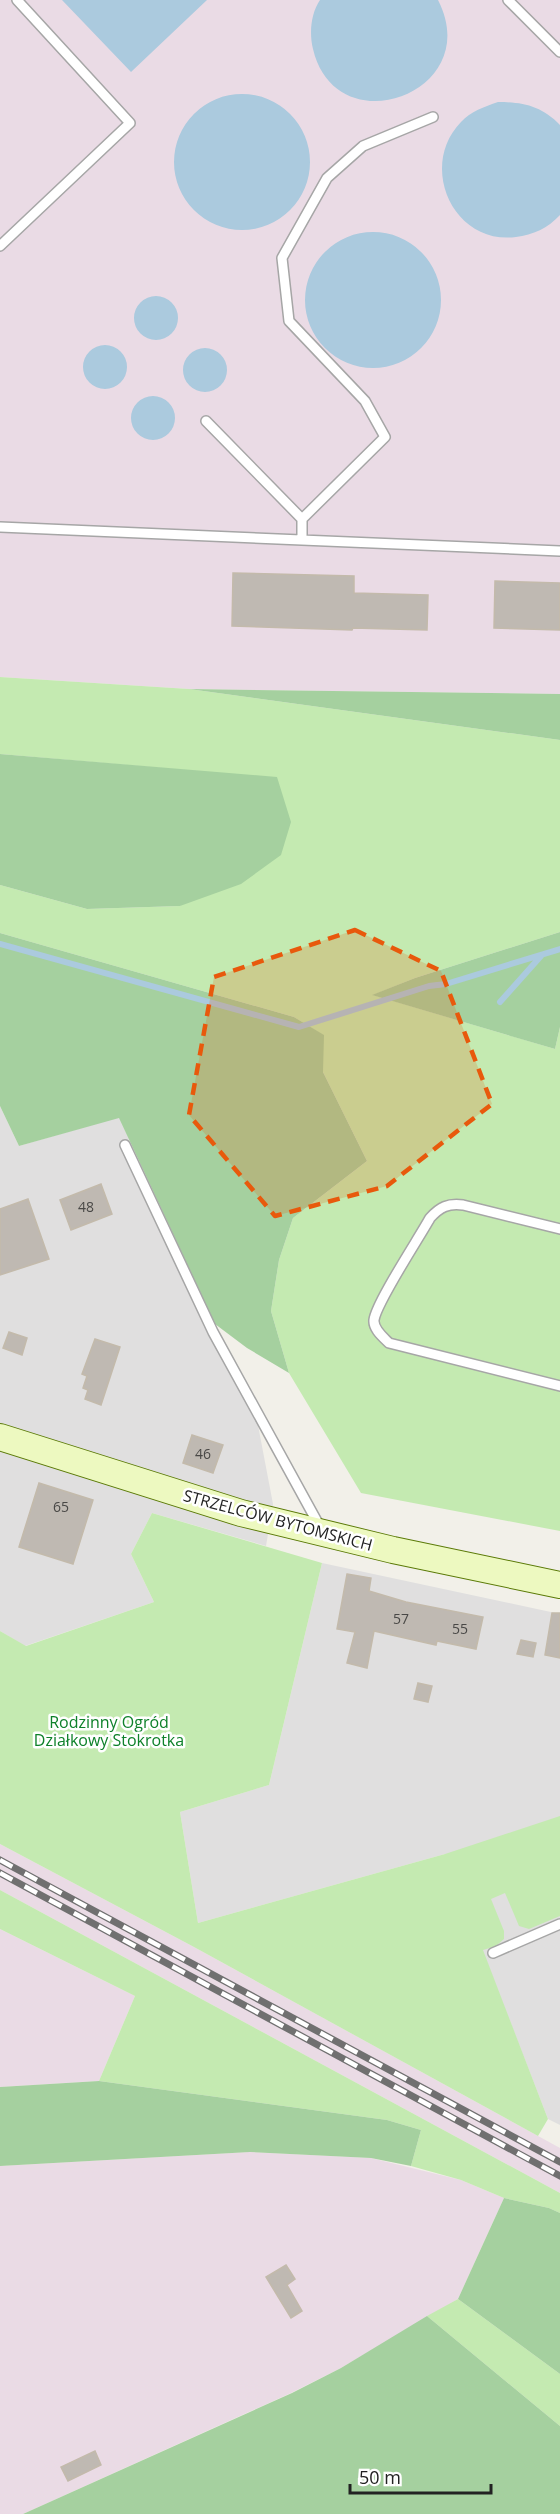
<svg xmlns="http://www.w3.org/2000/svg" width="560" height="2514" font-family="'Open Sans',sans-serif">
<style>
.residential{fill:#e0dfdf}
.industrial{fill:#eadbe5}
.grass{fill:#c4eab1}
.forest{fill:#a5d09f}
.water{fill:#abcade}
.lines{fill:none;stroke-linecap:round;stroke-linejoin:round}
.stream{stroke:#abcade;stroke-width:6}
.building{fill:#bfb9b2;stroke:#c3baab;stroke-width:1.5}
.lane-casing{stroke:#a6a6a6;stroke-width:12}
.secondary-casing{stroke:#5b7a07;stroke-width:28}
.lane{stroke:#fff;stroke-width:9}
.secondary{stroke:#edf9c0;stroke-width:26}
.rail-casing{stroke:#707070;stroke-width:7}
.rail{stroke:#fff;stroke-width:4.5;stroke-dasharray:14;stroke-linecap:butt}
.marked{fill:#e8590c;fill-opacity:0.2;stroke:#e8590c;stroke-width:4.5;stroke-dasharray:12 8;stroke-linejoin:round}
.labels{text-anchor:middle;stroke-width:5;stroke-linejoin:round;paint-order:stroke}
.number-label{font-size:14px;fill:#494846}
.street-label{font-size:16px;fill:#222;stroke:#fff}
.park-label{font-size:16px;fill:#0e812a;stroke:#fff}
</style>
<rect width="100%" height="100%" fill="#f2f0e9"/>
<path class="residential" d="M 0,1106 L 19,1146 L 119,1117 L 215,1324 L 257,1420 L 273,1504 L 266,1546 L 152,1513 L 131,1554 L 154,1602 L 25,1646 L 0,1631 Z
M 322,1563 L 560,1614 L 560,2125 L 548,2119 L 445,1854 L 198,1923 L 180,1812 L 269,1785 Z"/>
<path class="industrial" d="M 0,0 L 560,0 L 560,694 L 189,689 L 0,677 Z
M 0,1844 L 194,1947 L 560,2148 L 560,2193 L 0,1890 Z
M 0,1929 L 135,1996 L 99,2081 L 0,2087 Z
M 250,2152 L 371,2158 L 461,2180 L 504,2198 L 458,2299 L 341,2368 L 291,2393 L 23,2514 L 0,2514 L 0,2166 Z"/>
<path class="grass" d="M 0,677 L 189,689 L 560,740 L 560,932 L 415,978 L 373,995 L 555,1049 L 560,1027 L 560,1531 L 361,1493 L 289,1373 L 271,1311 L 279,1260 L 293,1218 L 367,1161 L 323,1072 L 323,1035 L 294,1017 L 0,933 L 0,885 L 87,909 L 180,906 L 277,778 L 0,754 Z
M 152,1513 L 322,1563 L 269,1785 L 180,1812 L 198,1923 L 445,1854 L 560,1816 L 560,1916 L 529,1929 L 519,1926 L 505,1893 L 491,1899 L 504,1931 L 504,1939 L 496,1946 L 483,1950 L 548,2119 L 538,2136 L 194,1947 L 0,1844 L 0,1631 L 26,1646 L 154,1602 L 131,1554 Z
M 0,1890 L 560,2193 L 560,2213 L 549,2208 L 504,2198 L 461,2180 L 411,2166 L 421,2130 L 387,2120 L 99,2081 L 135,1996 L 0,1929 Z
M 458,2299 L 560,2374 L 560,2426 L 427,2316 Z"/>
<path class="forest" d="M 189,689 L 560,694 L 560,740 Z
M 0,754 L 277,777 L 291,822 L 281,855 L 241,884 L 180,906 L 87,909 L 0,885 Z
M 560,932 L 560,1027 L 555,1049 L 372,995 L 415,978 Z
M 0,933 L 294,1017 L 324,1035 L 323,1072 L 367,1161 L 293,1218 L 279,1260 L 271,1311 L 289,1373 L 247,1348 L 215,1324 L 119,1118 L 19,1146 L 0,1106 Z
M 99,2081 L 387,2120 L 421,2130 L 411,2166 L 371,2158 L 250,2152 L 0,2166 L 0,2087 Z
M 504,2198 L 549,2208 L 560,2213 L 560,2374 L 458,2299 Z
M 427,2316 L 560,2426 L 560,2514 L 23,2514 L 292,2393 L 341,2368 Z"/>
<path class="water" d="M 62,0 L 207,0 L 131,72 Z
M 320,0 L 438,0 C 486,93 336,147 313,49 C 309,33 311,13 320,0 Z
M174 162a68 68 0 1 1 136 0a68 68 0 1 1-136 0Z
M 498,102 C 523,102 542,106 560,125 L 560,215 C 548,228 533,235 516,237 C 453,245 418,166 461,122 C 471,111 484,107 498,102 Z
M305 300a68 68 0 1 1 136 0a68 68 0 1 1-136 0Z
M134 318a22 22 0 1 1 44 0a22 22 0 1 1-44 0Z
M83 367a22 22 0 1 1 44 0a22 22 0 1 1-44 0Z
M183 370a22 22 0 1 1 44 0a22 22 0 1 1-44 0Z
M131 418a22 22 0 1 1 44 0a22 22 0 1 1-44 0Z"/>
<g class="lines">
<path class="stream" d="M 0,944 L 299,1027 L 429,986 L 446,984 L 560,949
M 500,1002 L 541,956"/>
</g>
<path class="building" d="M 233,573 L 354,576 L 354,593 L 428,595 L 427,630 L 353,628 L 352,630 L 232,626 Z
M 495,581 L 560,583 L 560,630 L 494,628 Z
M 101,1184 L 112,1214 L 71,1230 L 60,1200 Z
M 28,1199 L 49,1259 L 0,1275 L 0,1209 Z
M 9,1332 L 27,1338 L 22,1355 L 3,1348 Z
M 95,1339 L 120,1347 L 101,1405 L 85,1399 L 88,1390 L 83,1388 L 87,1376 L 82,1374 Z
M 192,1435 L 223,1445 L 213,1473 L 183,1463 Z
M 39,1483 L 93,1500 L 73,1564 L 19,1547 Z
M 347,1574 L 371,1578 L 369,1591 L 406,1602 L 483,1617 L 476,1649 L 437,1641 L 436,1645 L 374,1631 L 367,1668 L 347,1663 L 355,1632 L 337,1629 Z
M 552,1613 L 560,1613 L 560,1658 L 545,1655 Z
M 521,1640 L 536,1643 L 533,1657 L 517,1654 Z
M 418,1683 L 432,1686 L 428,1702 L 414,1699 Z
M 286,2265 L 295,2279 L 287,2285 L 302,2311 L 291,2318 L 266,2277 Z
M 95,2451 L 101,2465 L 68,2481 L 61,2467 Z"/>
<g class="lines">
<defs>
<path id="lane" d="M 508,0 L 560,52
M 0,246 L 130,123 L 17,0
M 206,421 L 302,519
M 0,527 L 560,551
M 302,540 L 302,519 L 385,437 L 365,401 L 289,321 L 282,258 L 327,178 L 363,146 L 433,117
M 125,1145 L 213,1332 L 320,1527
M 560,1229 L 463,1205 C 448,1203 440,1207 430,1218 C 419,1238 376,1303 374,1320 C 373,1329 383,1337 389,1343 L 560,1386
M 493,1953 L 560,1924"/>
<path id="secondary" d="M 0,1437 L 241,1513 L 393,1550 L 560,1585"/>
</defs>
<use href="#lane" class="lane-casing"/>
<use href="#secondary" class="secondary-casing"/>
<use href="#lane" class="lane"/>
<use href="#secondary" class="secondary"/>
<defs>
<path id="rail" d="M 0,1860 L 560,2162
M 0,1873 L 560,2176"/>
</defs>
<use href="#rail" class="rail-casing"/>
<use href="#rail" class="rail"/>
</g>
<path class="marked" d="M 355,930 L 441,971 L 492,1104 L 387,1186 L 275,1216 L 189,1115 L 214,977 Z"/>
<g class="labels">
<g class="number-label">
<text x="86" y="1212">48</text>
<text x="203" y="1459">46</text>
<text x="61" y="1512">65</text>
<text x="401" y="1624">57</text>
<text x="460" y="1634">55</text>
</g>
<g class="street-label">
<text transform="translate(278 1520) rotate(15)" y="6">STRZELCÓW BYTOMSKICH</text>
</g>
<g class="park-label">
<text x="109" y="1728">Rodzinny Ogród<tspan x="109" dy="18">Działkowy Stokrotka</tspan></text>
</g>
</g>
<path d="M350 2484v9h141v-9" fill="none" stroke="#222222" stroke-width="3"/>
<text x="359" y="2484" font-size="18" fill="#222222" stroke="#ffffff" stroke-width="4.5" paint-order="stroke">50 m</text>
</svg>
